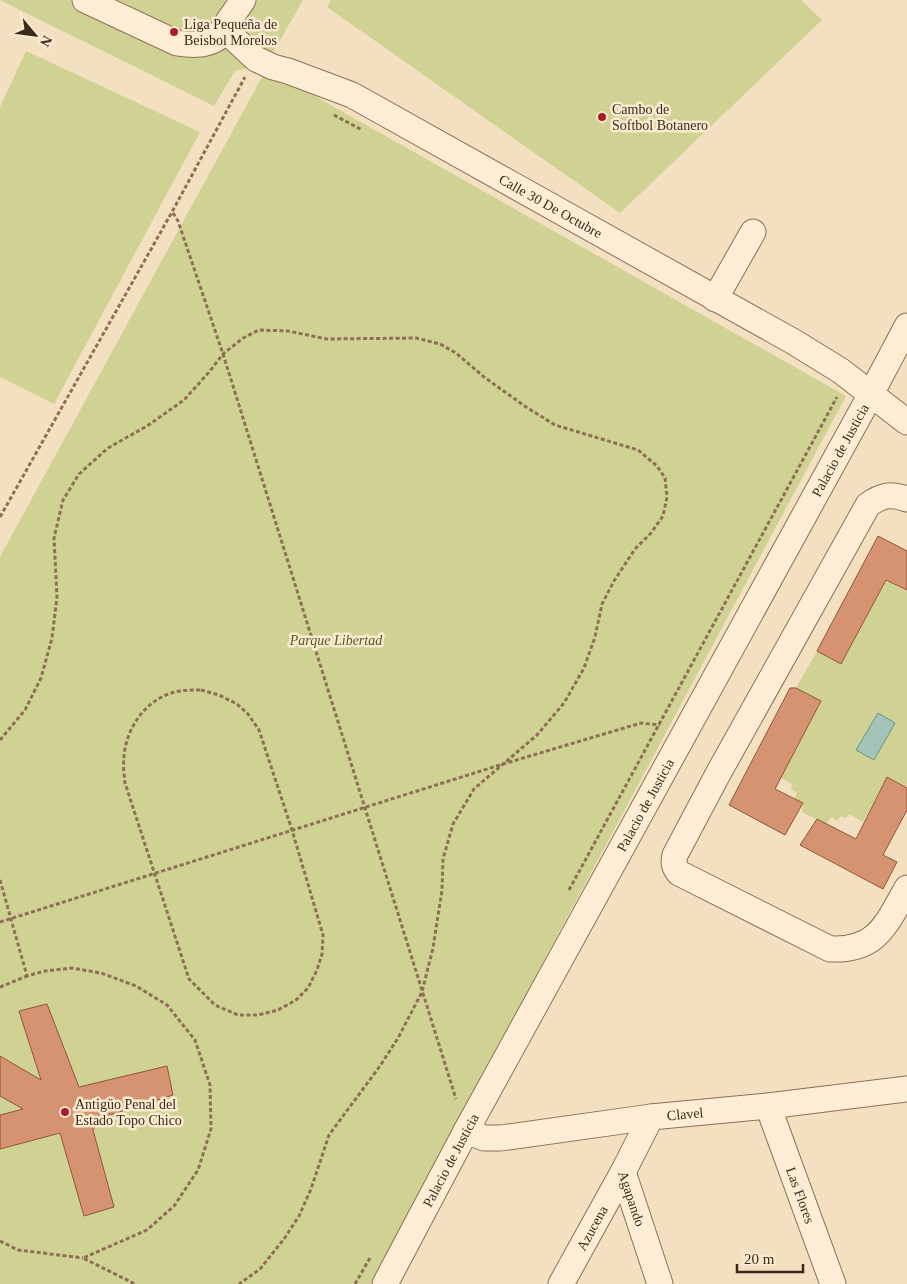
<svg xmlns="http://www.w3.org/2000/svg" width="907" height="1284" font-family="'Times New Roman',serif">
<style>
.green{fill:#cfd293}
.water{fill:#a3c4b8;stroke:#699386}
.building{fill:#d59372;stroke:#905539}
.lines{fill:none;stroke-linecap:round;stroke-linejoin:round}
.minor-casing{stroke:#8e6f56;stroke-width:27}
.path{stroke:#8e6f56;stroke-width:3;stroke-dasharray:4 2.5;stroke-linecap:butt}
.minor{stroke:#fcedd4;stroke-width:25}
.poi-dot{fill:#a41f2a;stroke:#f9ead0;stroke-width:2}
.labels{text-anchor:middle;stroke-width:5;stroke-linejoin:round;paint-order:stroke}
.poi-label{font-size:14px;fill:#3c291c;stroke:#f9ead0;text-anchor:start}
.street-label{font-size:14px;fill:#3c291c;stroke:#f9ead0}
.park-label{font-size:14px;font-style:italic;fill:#505b20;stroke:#f9ead0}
</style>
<rect width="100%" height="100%" fill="#f3e0c0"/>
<path class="green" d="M 0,0 L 303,0 L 267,63 L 235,71 L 214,106 Z
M 331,0 L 801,0 L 822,20 L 620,213 L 327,7 Z
M 26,51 L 200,132 L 54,404 L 0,377 L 0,107 Z
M 262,77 L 304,90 L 846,396 L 371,1284 L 0,1284 L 0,557 Z
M 886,580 L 907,591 L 907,786 L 906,787 L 887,777 L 863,822 L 849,814 L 846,818 L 841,816 L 837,821 L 832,817 L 826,824 L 802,812 L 803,803 L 794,799 L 797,793 L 791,789 L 792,784 L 780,777 L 796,688 L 817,651 L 841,664 Z"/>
<path class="water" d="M 878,713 L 895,723 L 874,760 L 856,750 Z"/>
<path class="building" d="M 878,536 L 907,551 L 907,590 L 886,580 L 841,664 L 817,651 Z
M 790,688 L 796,688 L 821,701 L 775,789 L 803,803 L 785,835 L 729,805 Z
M 887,777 L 907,788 L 907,810 L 883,855 L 897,862 L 883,889 L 800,845 L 817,819 L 856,839 Z
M 47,1004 L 79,1087 L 167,1066 L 173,1095 L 100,1118 L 93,1130 L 114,1207 L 84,1216 L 60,1133 L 0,1149 L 0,1115 L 23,1109 L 0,1096 L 0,1056 L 41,1080 L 19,1011 Z"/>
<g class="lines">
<defs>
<g id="minor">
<path d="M 85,0 L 177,43 C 191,45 203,46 216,39 L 243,0"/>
<path id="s1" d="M 224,29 L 256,59 L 273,67 L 288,71 L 352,95 L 794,342 L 841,371 L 907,422"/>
<path d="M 715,299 L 753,232"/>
<path d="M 907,499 C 891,493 882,495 868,505 L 719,772 L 675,855 C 673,863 674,867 679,873 L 830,949 C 878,951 886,924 907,888"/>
<path id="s2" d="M 768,1106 L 833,1284"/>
<path id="s3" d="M 466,1131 L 484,1138 L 501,1138 L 651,1117 L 768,1106 L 907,1089"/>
<path id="s4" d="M 623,1172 L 660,1284"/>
<path id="s5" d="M 385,1284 L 466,1131 L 871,394 L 907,326"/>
<path id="s6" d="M 561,1284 L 623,1172 L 651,1117"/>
</g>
</defs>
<use href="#minor" class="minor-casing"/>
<path class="path" d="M 334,115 L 362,130
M 173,213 L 178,221 L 223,354 L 456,1099
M 0,517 L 172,212 L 245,77
M 201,690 L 219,695 L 237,704 L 248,714 L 259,730 L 292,830 L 323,935 L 322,954 L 317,970 L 308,988 L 296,1000 L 278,1010 L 258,1015 L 238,1015 L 215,1005 L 189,979 L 125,783 C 124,775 123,765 124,756 C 126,731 142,705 166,695 C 177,690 189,690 201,690 Z
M 0,740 L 25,710 L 41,678 L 52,638 L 57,597 L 54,538 L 63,500 L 79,474 L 108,448 L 147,426 L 184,400 L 210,371 L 223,354 L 243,338 L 259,330 L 288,331 L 327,339 L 416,338 L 440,344 L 456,353 L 484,377 L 526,407 L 555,425 L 638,450 L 657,466 L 665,478 L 667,497 L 663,516 L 651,533 L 635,549 L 614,581 L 602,604 L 595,637 L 584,668 L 564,703 L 537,735 L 474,789 L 453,824 L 443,859 L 442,890 L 433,948 L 422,992 L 398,1038 L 380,1066 L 329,1135 L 311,1189 L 299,1216 L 284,1239 L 260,1269 L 239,1284
M 0,880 L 27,976 L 45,971 L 72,968 L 101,973 L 136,986 L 167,1005 L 195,1040 L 210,1085 L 211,1129 L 198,1170 L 174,1206 L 147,1230 L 83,1258 L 135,1284
M 569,890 L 837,397
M 0,922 L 503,764 L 641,723 L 660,725
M 0,987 L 27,976
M 0,1241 L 18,1250 L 83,1258
M 355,1284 L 371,1256"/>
<use href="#minor" class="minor"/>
</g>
<g class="poi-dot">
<circle cx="174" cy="32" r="5"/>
<circle cx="602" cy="117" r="5"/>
<circle cx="65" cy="1112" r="5"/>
</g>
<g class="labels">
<g class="poi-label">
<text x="184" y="29">Liga Pequeña de<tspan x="184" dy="16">Beisbol Morelos</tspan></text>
<text x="612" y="114">Cambo de<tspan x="612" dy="16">Softbol Botanero</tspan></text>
<text x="75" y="1109">Antigüo Penal del<tspan x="75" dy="16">Estado Topo Chico</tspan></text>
</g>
<g class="street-label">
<text dy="5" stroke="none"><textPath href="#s1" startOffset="374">Calle 30 De Octubre</textPath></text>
<text dy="5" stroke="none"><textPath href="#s5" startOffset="950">Palacio de Justicia</textPath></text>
<text dy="5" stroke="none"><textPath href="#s5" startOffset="545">Palacio de Justicia</textPath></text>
<text dy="5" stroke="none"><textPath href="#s3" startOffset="222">Clavel</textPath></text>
<text dy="5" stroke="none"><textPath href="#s5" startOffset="140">Palacio de Justicia</textPath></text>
<text dy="5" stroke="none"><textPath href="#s2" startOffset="95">Las Flores</textPath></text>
<text dy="5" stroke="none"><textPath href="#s4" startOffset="28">Agapando</textPath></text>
<text dy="5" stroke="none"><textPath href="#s6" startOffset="64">Azucena</textPath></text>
</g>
<g class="park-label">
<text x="336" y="645">Parque Libertad</text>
</g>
</g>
<g transform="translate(35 35) rotate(119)" stroke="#f9ead0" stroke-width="4" paint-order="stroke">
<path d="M0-4L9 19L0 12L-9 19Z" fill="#3c291c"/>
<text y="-8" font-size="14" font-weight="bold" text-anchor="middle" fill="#3c291c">N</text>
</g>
<path d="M737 1264v8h66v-8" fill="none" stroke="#3c291c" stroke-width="2.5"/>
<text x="744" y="1264" font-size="15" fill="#3c291c" stroke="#f9ead0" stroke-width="4" paint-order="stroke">20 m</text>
</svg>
